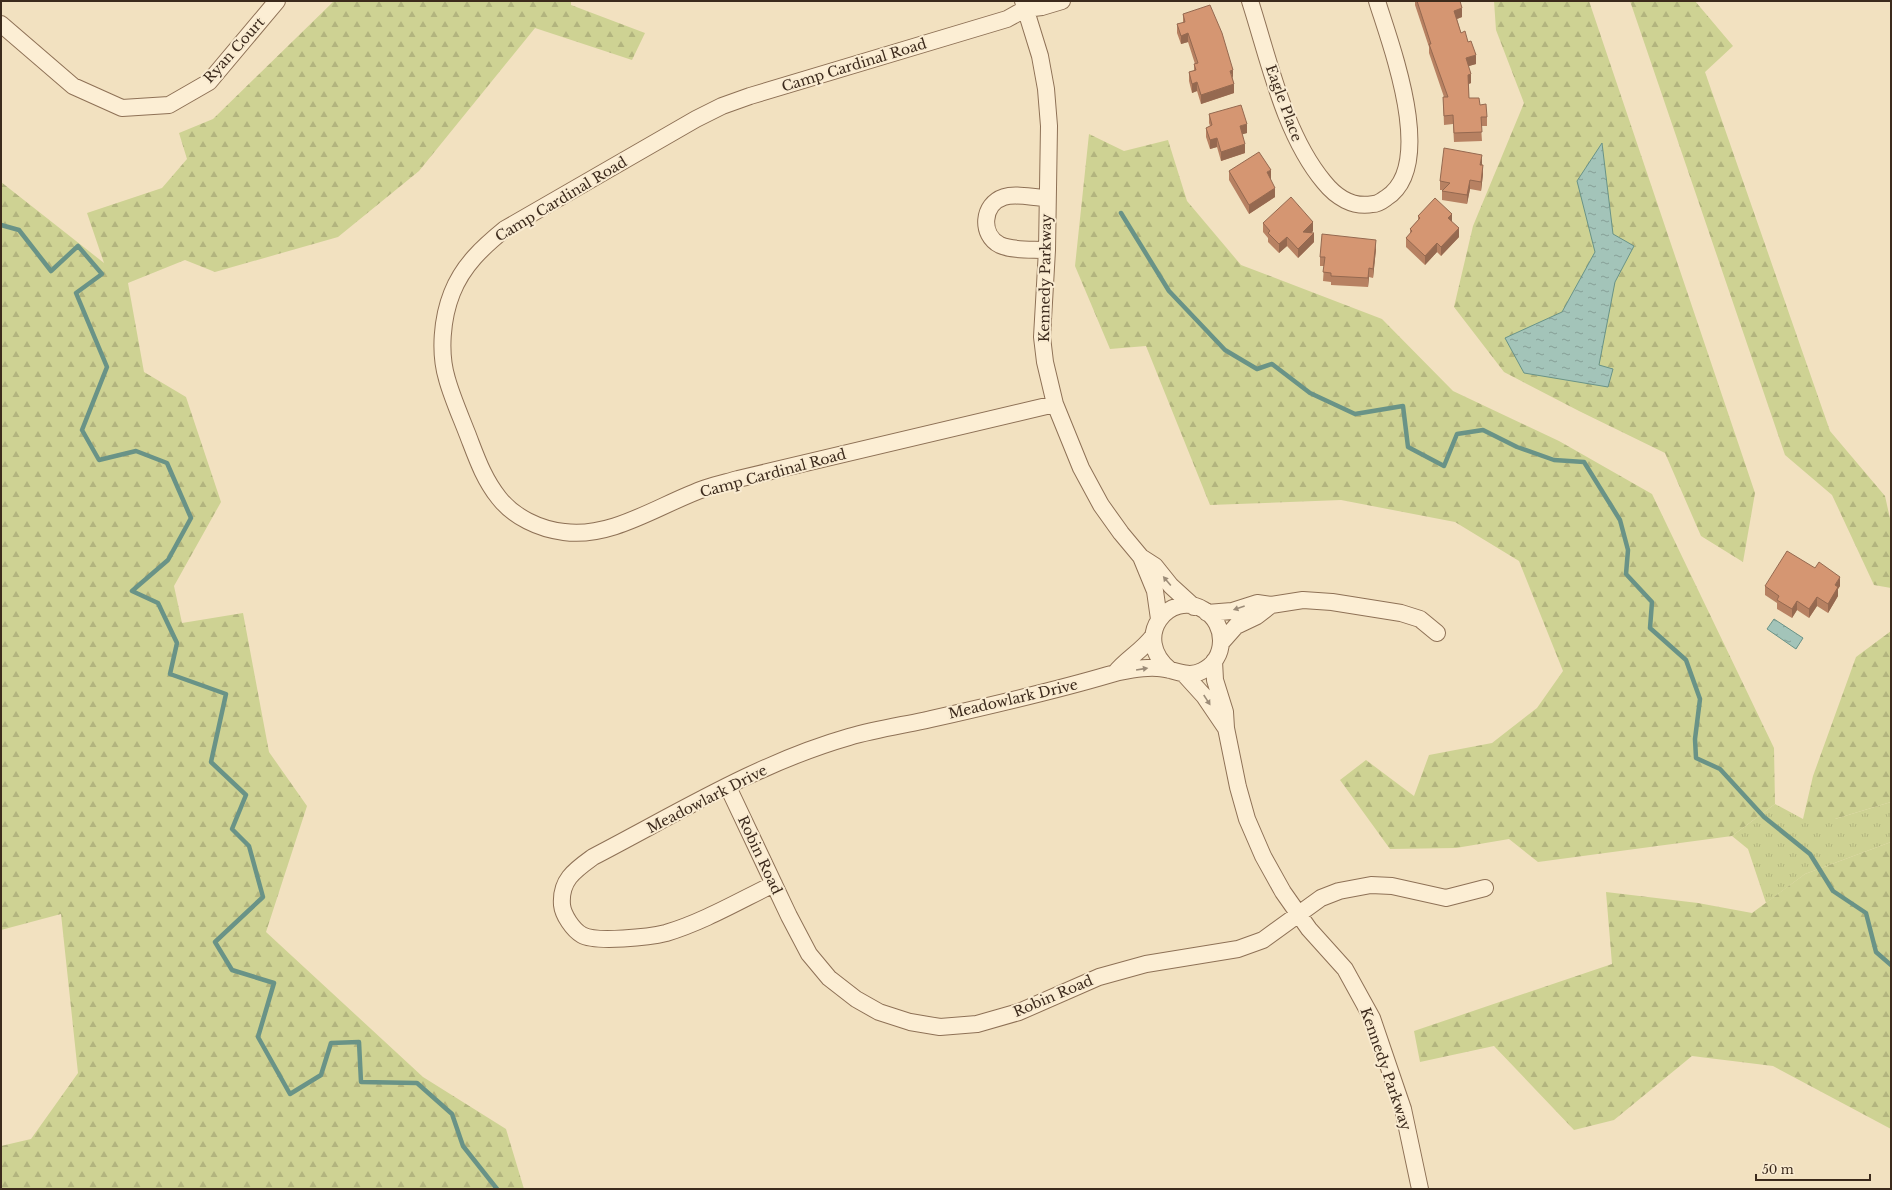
<svg xmlns="http://www.w3.org/2000/svg" width="1892" height="1190" font-family="'Libre Baskerville',serif">
<style>
.grass{fill:url(#grass-tufts)}
.forest{fill:url(#forest-firs)}
.water{fill:url(#water-ripples);stroke:#699387}
.lines{fill:none;stroke-linecap:round;stroke-linejoin:round}
.stream{stroke:#699387;stroke-width:4.5}
.minor-casing{stroke:#8e7156;stroke-width:18}
.minor{stroke:#fceed4;stroke-width:16}
.wall{fill:#b78162}
.shaded-wall{fill:#956950}
.building{fill:#d59672;stroke:#956950}
.oneway{fill:#9c8c78}
.labels{text-anchor:middle;stroke-width:4;stroke-linejoin:round;paint-order:stroke}
.street-label{font-size:14px;fill:#3c2a1c;stroke:#f9ebd1}
</style>
<defs>
<pattern id="grass-tufts" width="24" height="20" patternUnits="userSpaceOnUse"><rect width="24" height="20" fill="#ced293"/><path d="M3 7l-1-3M5 7V3M7 7l1-3M15 17l-1-3M17 17v-4M19 17l1-3" fill="none" stroke="#b2b47e"/></pattern>
<pattern id="forest-firs" width="22" height="20" patternUnits="userSpaceOnUse"><rect width="22" height="20" fill="#ced293"/><path d="M5 1l3.5 6h-7zM16 11l3.5 6h-7z" fill="#b2b47e"/></pattern>
<pattern id="water-ripples" width="26" height="14" patternUnits="userSpaceOnUse"><rect width="26" height="14" fill="#a3c4b9"/><path d="M2 4q2-2 4 0t4 0M15 11q2-2 4 0t4 0" fill="none" stroke="#869f96"/></pattern>
</defs>
<rect width="100%" height="100%" fill="#f2e1c0"/>
<path class="grass" d="M 1891,802 L 1891,842 L 1805,874 L 1766,903 L 1748,849 L 1732,836 L 1775,804 L 1803,819 L 1835,819 Z"/>
<path class="forest" d="M 334,1 L 571,1 L 571,5 L 645,33 L 632,60 L 535,28 L 419,171 L 338,237 L 215,272 L 185,260 L 128,283 L 144,372 L 186,397 L 221,502 L 174,586 L 182,623 L 243,613 L 269,752 L 307,806 L 266,932 L 423,1077 L 506,1129 L 524,1189 L 1,1189 L 1,1146 L 31,1139 L 78,1073 L 61,914 L 1,930 L 1,182 L 104,263 L 87,213 L 162,188 L 187,159 L 179,133 L 213,119 Z
M 1494,1 L 1589,1 L 1755,493 L 1743,562 L 1701,536 L 1665,453 L 1579,411 L 1504,372 L 1454,307 L 1473,226 L 1524,103 L 1496,30 Z
M 1630,1 L 1695,1 L 1733,46 L 1705,72 L 1830,431 L 1885,496 L 1891,523 L 1891,588 L 1874,585 L 1832,495 L 1785,455 Z
M 1089,134 L 1124,151 L 1168,140 L 1187,201 L 1241,265 L 1382,319 L 1453,391 L 1559,441 L 1652,494 L 1774,748 L 1775,804 L 1732,836 L 1538,862 L 1509,839 L 1456,848 L 1390,849 L 1340,780 L 1366,760 L 1414,796 L 1429,755 L 1492,743 L 1537,708 L 1563,671 L 1519,561 L 1455,522 L 1341,500 L 1210,505 L 1146,346 L 1110,349 L 1075,266 Z
M 1891,631 L 1891,802 L 1835,819 L 1803,819 L 1813,776 L 1856,657 Z
M 1891,842 L 1891,1129 L 1773,1066 L 1692,1056 L 1614,1120 L 1574,1130 L 1494,1046 L 1420,1062 L 1414,1031 L 1612,964 L 1606,892 L 1698,903 L 1752,913 L 1805,874 Z"/>
<path class="water" d="M 1602,143 L 1613,234 L 1634,246 L 1615,282 L 1599,365 L 1613,369 L 1608,387 L 1524,373 L 1505,338 L 1562,312 L 1595,252 L 1577,181 Z
M 1774,619 L 1803,638 L 1796,649 L 1767,629 Z"/>
<g class="lines">
<path class="stream" d="M 1121,213 L 1169,291 L 1225,350 L 1257,369 L 1272,364 L 1310,393 L 1355,414 L 1403,406 L 1408,447 L 1444,466 L 1457,434 L 1483,430 L 1517,447 L 1554,460 L 1584,462 L 1620,520 L 1628,550 L 1626,574 L 1652,602 L 1650,628 L 1686,660 L 1700,699 L 1695,739 L 1696,758 L 1720,769 L 1764,817 L 1810,854 L 1833,891 L 1866,913 L 1876,952 L 1891,965
M 1,225 L 19,230 L 51,271 L 78,246 L 102,274 L 76,293 L 107,367 L 82,430 L 99,460 L 136,451 L 167,463 L 191,518 L 168,560 L 132,591 L 158,603 L 177,643 L 170,674 L 226,694 L 211,762 L 246,795 L 232,829 L 249,846 L 263,897 L 215,942 L 232,970 L 274,983 L 258,1037 L 290,1094 L 321,1075 L 331,1043 L 359,1042 L 361,1082 L 417,1083 L 452,1114 L 463,1146 L 497,1189"/>
<defs>
<path id="minor" d="M 1023,1 L 1040,56 L 1046,89 L 1049,126 L 1047,250 L 1042,337 L 1045,362 L 1055,404 L 1081,468 L 1101,505 L 1121,533 L 1141,557 L 1155,566 L 1171,586 L 1194,607
M 1250,1 C 1269,60 1284,134 1324,182 C 1336,197 1353,208 1373,204 C 1378,204 1382,201 1386,198 C 1437,166 1391,46 1377,1
M 1,24 L 73,86 L 122,108 L 169,105 L 209,82 L 277,1
M 1047,250 C 1033,249 1013,251 1000,245 C 980,235 982,204 1004,197 C 1016,193 1034,198 1047,198
M 1055,404 L 738,479 C 728,482 717,484 706,488 C 662,503 612,539 564,532 C 539,529 514,517 499,498 C 483,478 476,456 467,433 C 460,415 452,397 447,379 C 439,353 442,318 452,293 C 463,265 483,247 505,229 L 696,119 L 722,106 L 750,96 L 1007,19 L 1025,9 L 1042,7 L 1062,1
M 1141,557 L 1155,591 L 1159,619
M 1207,613 L 1232,611 L 1257,603 L 1271,605 L 1303,600 L 1332,602 L 1401,613 L 1420,619 L 1437,633
M 1221,643 L 1236,626 L 1257,616 L 1271,605
M 1214,661 L 1215,680 L 1225,712 L 1226,728 L 1238,787 L 1247,819 L 1263,856 L 1283,892 L 1309,929 L 1345,969 L 1372,1018 L 1403,1109 L 1420,1189
M 1115,673 C 1126,659 1142,651 1153,636
M 1184,674 L 1204,696 L 1225,727
M 728,787 L 789,916 L 809,954 L 829,978 L 856,999 L 879,1012 L 910,1022 L 940,1027 L 977,1024 L 1019,1012 L 1099,977 L 1146,964 L 1238,949 L 1263,940 L 1321,898 L 1339,891 L 1371,885 L 1392,886 L 1446,898 L 1485,888
M 774,884 C 739,901 703,922 666,933 C 650,937 596,943 582,935 C 573,930 563,915 562,905 C 560,880 575,870 593,857 C 676,814 758,763 849,737 C 873,730 898,726 922,721 C 984,707 1047,693 1108,675 C 1121,671 1143,667 1157,668 C 1173,668 1186,679 1202,671 C 1227,659 1227,624 1204,610 C 1170,589 1130,637 1170,670"/>
</defs>
<use href="#minor" class="minor-casing"/>
<use href="#minor" class="minor"/>
</g>
<path class="wall" d="M 1415,1 L 1460,1 L 1462,17 L 1457,19 L 1461,33 L 1476,64 L 1468,66 L 1471,83 L 1469,84 L 1469,98 L 1480,105 L 1487,117 L 1487,126 L 1481,126 L 1482,141 L 1454,142 L 1453,124 L 1444,125 L 1443,97 L 1444,97 L 1429,53 L 1429,47 L 1415,5 Z
M 1183,14 L 1233,79 L 1234,93 L 1201,104 L 1197,91 L 1192,93 L 1189,81 L 1189,72 L 1194,71 L 1194,64 L 1195,64 L 1188,42 L 1181,44 L 1177,33 L 1177,24 L 1183,23 Z
M 1209,114 L 1247,133 L 1242,134 L 1245,153 L 1221,161 L 1217,147 L 1210,149 L 1206,137 L 1206,128 L 1210,126 L 1209,123 Z
M 1482,164 L 1483,174 L 1481,191 L 1470,189 L 1467,204 L 1442,200 L 1442,191 L 1443,190 L 1440,190 L 1440,181 Z
M 1229,171 L 1271,179 L 1270,179 L 1275,197 L 1249,214 L 1229,180 Z
M 1418,216 L 1459,237 L 1441,256 L 1437,252 L 1425,265 L 1406,247 L 1406,238 L 1410,234 L 1410,229 L 1418,220 Z
M 1263,223 L 1313,231 L 1311,233 L 1314,242 L 1298,258 L 1287,246 L 1279,253 L 1268,242 L 1268,238 L 1263,232 Z
M 1376,249 L 1373,278 L 1369,277 L 1368,287 L 1331,285 L 1331,282 L 1323,281 L 1324,266 L 1320,266 L 1320,257 Z
M 1765,586 L 1840,586 L 1838,589 L 1838,596 L 1828,613 L 1817,606 L 1809,618 L 1797,610 L 1792,618 L 1777,609 L 1777,603 L 1765,595 Z"/>
<path class="shaded-wall" d="M 1462,8 L 1462,17 L 1454,20 L 1454,11 Z
M 1188,33 L 1188,42 L 1181,44 L 1181,36 Z
M 1476,55 L 1476,64 L 1466,67 L 1466,58 Z
M 1233,70 L 1233,79 L 1230,71 Z
M 1471,74 L 1471,83 L 1468,84 L 1468,75 Z
M 1197,82 L 1197,91 L 1192,93 L 1192,84 Z
M 1234,84 L 1234,93 L 1201,104 L 1201,95 Z
M 1247,124 L 1247,133 L 1240,135 L 1240,126 Z
M 1217,138 L 1217,147 L 1210,149 L 1210,140 Z
M 1245,144 L 1245,153 L 1221,161 L 1221,152 Z
M 1482,155 L 1482,164 L 1480,174 L 1480,165 Z
M 1483,165 L 1483,174 L 1481,191 L 1481,182 Z
M 1271,170 L 1271,179 L 1267,181 L 1267,172 Z
M 1470,180 L 1470,189 L 1467,204 L 1467,195 Z
M 1275,188 L 1275,197 L 1249,214 L 1249,205 Z
M 1452,214 L 1452,223 L 1448,218 Z
M 1313,222 L 1313,231 L 1303,241 L 1303,232 Z
M 1459,228 L 1459,237 L 1441,256 L 1441,247 Z
M 1314,233 L 1314,242 L 1298,258 L 1298,249 Z
M 1287,237 L 1287,246 L 1279,253 L 1279,244 Z
M 1376,240 L 1376,249 L 1373,278 L 1373,269 Z
M 1437,243 L 1437,252 L 1425,265 L 1425,256 Z
M 1369,268 L 1369,277 L 1368,287 L 1368,278 Z
M 1840,577 L 1840,586 L 1838,589 L 1838,596 L 1828,613 L 1828,604 L 1835,585 Z
M 1817,597 L 1817,606 L 1809,618 L 1809,609 Z
M 1797,601 L 1797,610 L 1792,618 L 1792,609 Z"/>
<path class="building" d="M 1417,1 L 1460,1 L 1462,8 L 1454,11 L 1461,33 L 1465,31 L 1468,42 L 1471,41 L 1476,55 L 1466,58 L 1471,74 L 1468,75 L 1469,98 L 1479,98 L 1480,105 L 1486,104 L 1487,117 L 1481,117 L 1482,132 L 1454,133 L 1453,115 L 1444,116 L 1443,97 L 1448,97 L 1429,44 L 1431,44 Z
M 1210,5 L 1222,33 L 1233,70 L 1230,71 L 1234,84 L 1201,95 L 1197,82 L 1192,84 L 1189,72 L 1196,70 L 1194,64 L 1198,63 L 1188,33 L 1181,36 L 1177,24 L 1185,22 L 1183,14 Z
M 1241,105 L 1247,124 L 1240,126 L 1245,144 L 1221,152 L 1217,138 L 1210,140 L 1206,128 L 1212,125 L 1209,114 Z
M 1444,148 L 1482,155 L 1480,165 L 1483,165 L 1481,182 L 1470,180 L 1467,195 L 1442,191 L 1450,183 L 1440,181 Z
M 1259,152 L 1271,170 L 1267,172 L 1275,188 L 1249,205 L 1229,171 Z
M 1291,197 L 1313,222 L 1303,232 L 1314,233 L 1298,249 L 1287,237 L 1279,244 L 1268,233 L 1270,231 L 1263,223 Z
M 1435,198 L 1452,214 L 1448,218 L 1459,228 L 1441,247 L 1437,243 L 1425,256 L 1406,238 L 1412,231 L 1410,229 L 1420,218 L 1418,216 Z
M 1322,234 L 1376,240 L 1373,269 L 1369,268 L 1368,278 L 1331,276 L 1331,273 L 1323,272 L 1325,257 L 1320,257 Z
M 1787,551 L 1815,568 L 1819,562 L 1840,577 L 1835,585 L 1838,587 L 1828,604 L 1817,597 L 1809,609 L 1797,601 L 1792,609 L 1777,600 L 1779,596 L 1765,586 Z"/>
<defs><path id="oneway-solid" d="M-6-.8H1V-3.2L6.5 0L1 3.2V.8H-6Z"/></defs>
<g class="oneway">
<use href="#oneway-solid" transform="translate(1167 581) rotate(-130)"/>
<use href="#oneway-solid" transform="translate(1239 608) rotate(161)"/>
<use href="#oneway-solid" transform="translate(1142 669) rotate(-9)"/>
<use href="#oneway-solid" transform="translate(1207 700) rotate(57)"/>
</g>
<g class="labels">
<g class="street-label">
<text transform="translate(234 50) rotate(-48)" y="5">Ryan Court</text>
<text transform="translate(854 65) rotate(-17)" y="5">Camp Cardinal Road</text>
<text transform="translate(1284 103) rotate(70)" y="5">Eagle Place</text>
<text transform="translate(561 199) rotate(-31)" y="5">Camp Cardinal Road</text>
<text transform="translate(1045 278) rotate(-89)" y="5">Kennedy Parkway</text>
<text transform="translate(773 473) rotate(-15)" y="5">Camp Cardinal Road</text>
<text transform="translate(1013 699) rotate(-13)" y="5">Meadowlark Drive</text>
<text transform="translate(707 799) rotate(-27)" y="5">Meadowlark Drive</text>
<text transform="translate(760 855) rotate(65)" y="5">Robin Road</text>
<text transform="translate(1053 996) rotate(-23)" y="5">Robin Road</text>
<text transform="translate(1386 1069) rotate(71)" y="5">Kennedy Parkway</text>
</g>
</g>
<rect width="1892" height="1190" fill="none" stroke="#3c2a1c" stroke-width="4"/>
<path d="M1756 1174v6h114v-6" fill="none" stroke="#3c2a1c" stroke-width="2"/>
<text x="1762" y="1174" font-size="12" fill="#3c2a1c" stroke="#f9ebd1" stroke-width="3" paint-order="stroke">50 m</text>
</svg>
